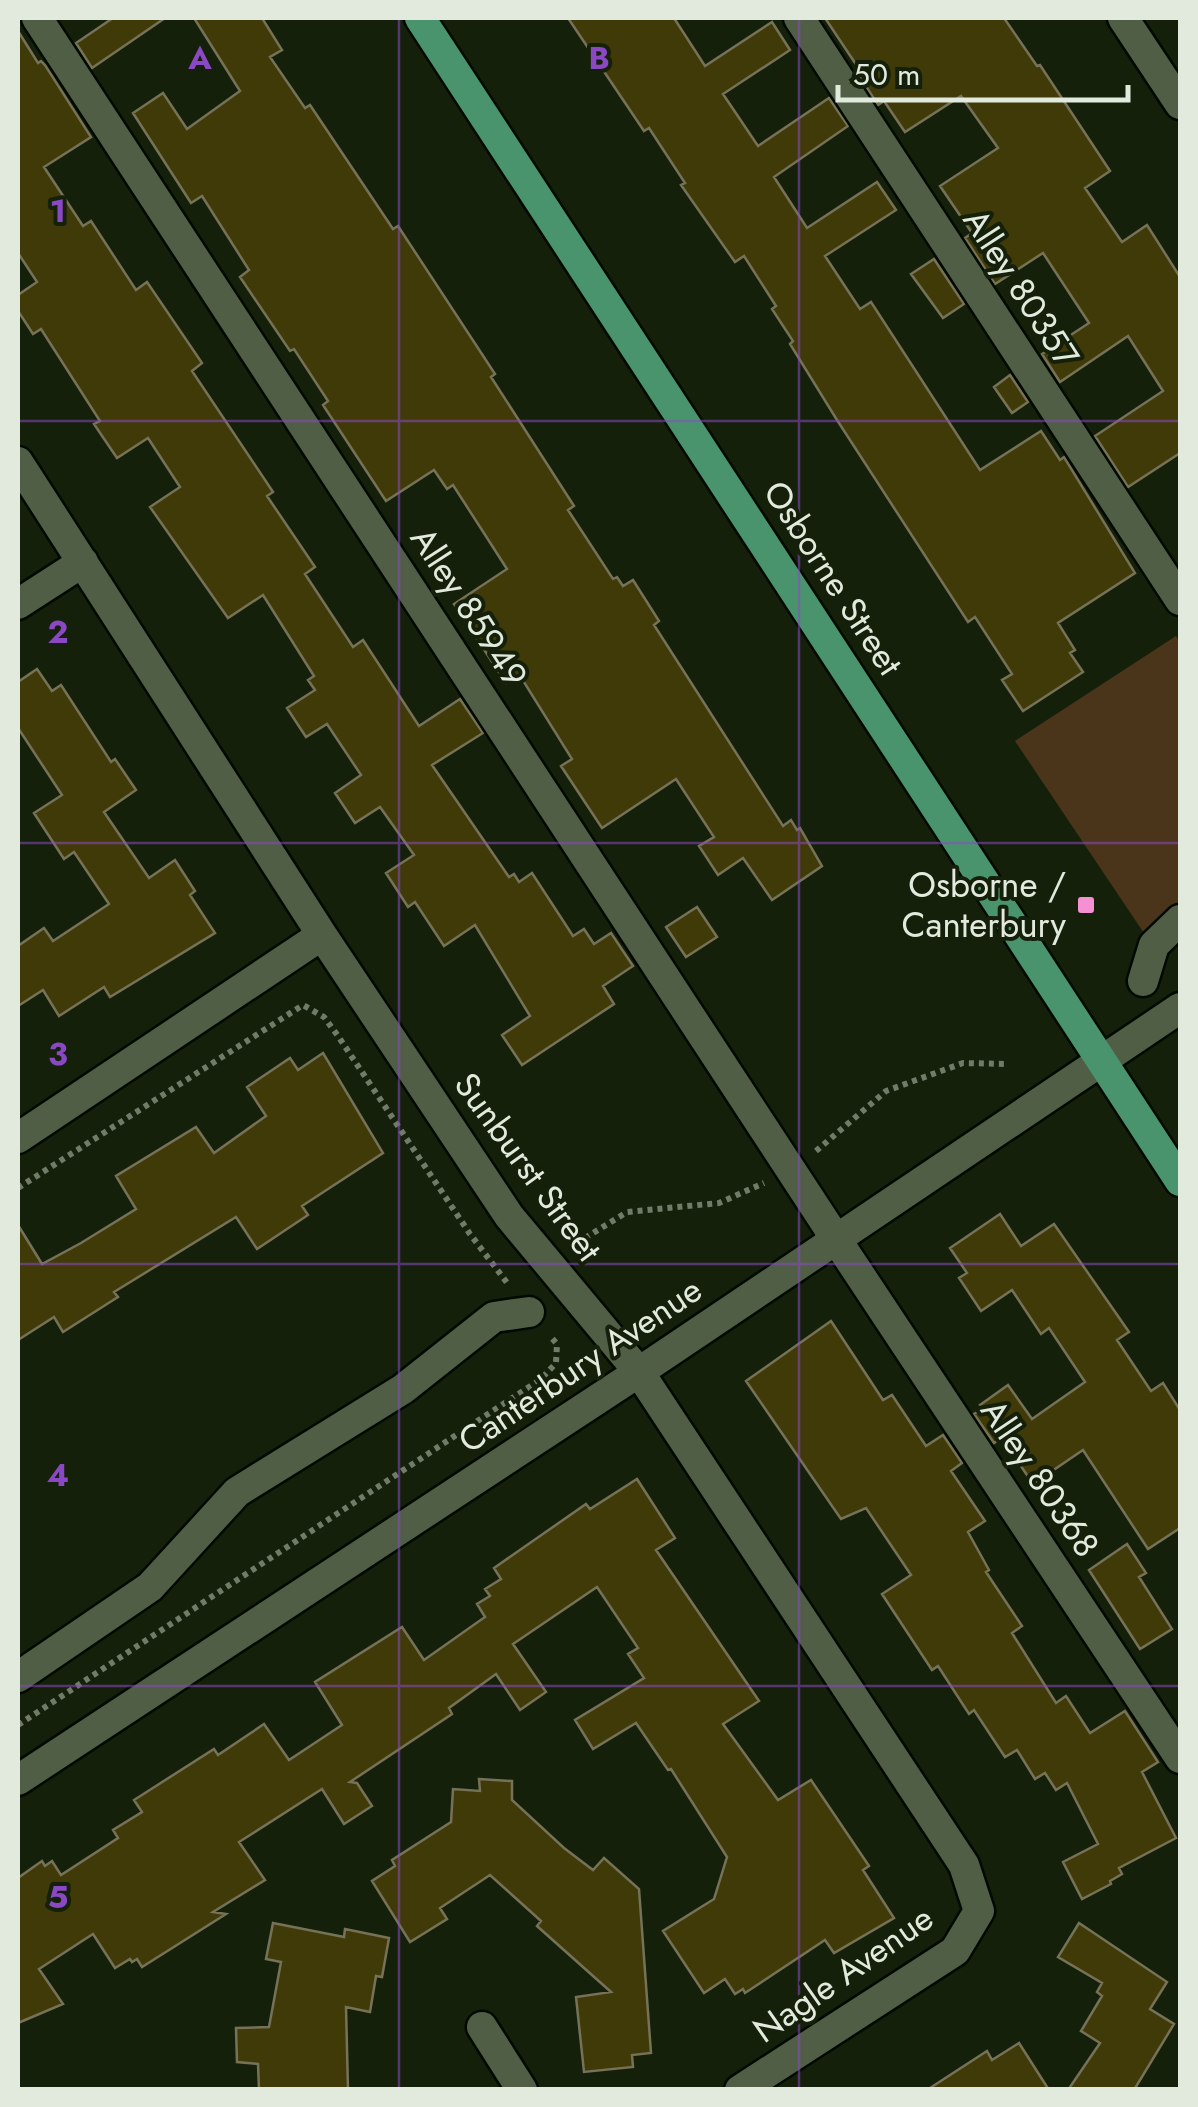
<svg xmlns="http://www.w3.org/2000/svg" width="1198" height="2107" font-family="Jost,sans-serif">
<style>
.green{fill:#4b351a}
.building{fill:#403a09;stroke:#757257;stroke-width:2.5}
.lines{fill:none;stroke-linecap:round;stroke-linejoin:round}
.minor-casing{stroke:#020900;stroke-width:35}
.major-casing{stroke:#020900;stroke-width:35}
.path{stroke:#717b6a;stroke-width:6;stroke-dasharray:5 5;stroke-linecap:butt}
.minor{stroke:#505e46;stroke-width:30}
.major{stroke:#49946d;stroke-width:30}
.grid{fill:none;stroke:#8a48c4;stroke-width:2.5;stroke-opacity:0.55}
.poi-dot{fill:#f591d2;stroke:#15200b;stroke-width:4}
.labels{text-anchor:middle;stroke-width:8;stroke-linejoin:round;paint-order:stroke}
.street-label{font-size:35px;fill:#e2eadd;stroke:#15200b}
.poi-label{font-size:35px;fill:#e2eadd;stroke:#15200b;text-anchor:end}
.grid-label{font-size:32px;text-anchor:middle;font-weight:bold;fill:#8a48c4;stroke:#15200b;stroke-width:8;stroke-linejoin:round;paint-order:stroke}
</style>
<rect width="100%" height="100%" fill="#15200b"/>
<path class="green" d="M 1176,636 L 1180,642 L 1180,944 L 1160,957 L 1015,741 Z"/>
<path class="building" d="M 113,18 L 165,18 L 92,68 L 76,43 Z
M 194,18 L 262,18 L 282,50 L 270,57 L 305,108 L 310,105 L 393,229 L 398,226 L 495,374 L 491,377 L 574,506 L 568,510 L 613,579 L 617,577 L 623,586 L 633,580 L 659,621 L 654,625 L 783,826 L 791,820 L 797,830 L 800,828 L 822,866 L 772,900 L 743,858 L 718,875 L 699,846 L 714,837 L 676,779 L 602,828 L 561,766 L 572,759 L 519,674 L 506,683 L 454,604 L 507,569 L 453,485 L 447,489 L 434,470 L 386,501 L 323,405 L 328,401 L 294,349 L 290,351 L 240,277 L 249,270 L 202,196 L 191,203 L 133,113 L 163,93 L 187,129 L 240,91 Z
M 568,18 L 674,18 L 705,66 L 772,22 L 790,50 L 723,94 L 758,146 L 829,98 L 848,126 L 774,177 L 807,228 L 877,182 L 896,210 L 825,256 L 860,309 L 871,302 L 980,470 L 1041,431 L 1060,460 L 1064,457 L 1135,573 L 1058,623 L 1075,650 L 1070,653 L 1083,672 L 1023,711 L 1002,680 L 1012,674 L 975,617 L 968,622 L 837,420 L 790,344 L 793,341 L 772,309 L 776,306 L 744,256 L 735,262 L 681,185 L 685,183 L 649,128 L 644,131 Z
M 825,18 L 1004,18 L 1037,66 L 1040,65 L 1110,171 L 1085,188 L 1122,242 L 1147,225 L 1180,277 L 1180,453 L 1128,487 L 1095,436 L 1163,391 L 1128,336 L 1060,382 L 1042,354 L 1089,323 L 1043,253 L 995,284 L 965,238 L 972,233 L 940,186 L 998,148 L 961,96 L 905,132 L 884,101 L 878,105 L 860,77 L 863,75 Z
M 18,31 L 38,63 L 41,61 L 45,65 L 91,137 L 44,167 L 83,226 L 91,221 L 136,290 L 147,282 L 202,363 L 192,371 L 273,492 L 267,496 L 315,567 L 305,574 L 353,647 L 363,640 L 419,726 L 460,699 L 483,733 L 432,765 L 509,877 L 514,874 L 519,882 L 532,873 L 573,936 L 584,929 L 594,944 L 611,933 L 633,966 L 603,986 L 614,1004 L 522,1065 L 502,1035 L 530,1016 L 475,925 L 444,946 L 415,902 L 408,907 L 386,873 L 414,855 L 380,807 L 355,823 L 335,793 L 361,775 L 327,724 L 306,737 L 287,708 L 315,690 L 308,680 L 314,676 L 263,595 L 228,618 L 150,507 L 180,487 L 148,438 L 117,458 L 94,424 L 100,421 L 41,329 L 33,334 L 18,311 L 18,295 L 37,282 L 18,253 Z
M 934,259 L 964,304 L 943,318 L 911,274 Z
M 1010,375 L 1028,402 L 1012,413 L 994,387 Z
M 37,669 L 52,691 L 61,685 L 111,762 L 115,759 L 136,790 L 104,812 L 149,878 L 175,860 L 195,891 L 190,895 L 215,933 L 110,997 L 104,987 L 59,1016 L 43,990 L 18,1006 L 18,946 L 44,928 L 53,941 L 109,904 L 74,852 L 64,859 L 34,813 L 62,795 L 18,728 L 18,682 Z
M 697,907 L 717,937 L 686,957 L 666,927 Z
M 323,1053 L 383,1153 L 302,1206 L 308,1215 L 257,1249 L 236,1217 L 114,1292 L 118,1297 L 63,1332 L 54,1317 L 18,1340 L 18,1225 L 42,1264 L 81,1243 L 136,1209 L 116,1176 L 196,1127 L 214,1153 L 266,1116 L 247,1087 L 290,1058 L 298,1070 Z
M 1000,1214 L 1021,1246 L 1054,1224 L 1129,1332 L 1117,1340 L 1151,1391 L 1163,1383 L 1180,1410 L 1180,1528 L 1148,1549 L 1083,1450 L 1033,1484 L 1002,1438 L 994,1443 L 974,1414 L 983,1409 L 980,1405 L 1008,1385 L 1032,1419 L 1085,1382 L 1049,1328 L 1041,1334 L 1012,1290 L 981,1311 L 959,1278 L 967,1273 L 950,1248 Z
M 831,1321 L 883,1400 L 892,1395 L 926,1446 L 943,1435 L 962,1463 L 951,1471 L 985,1521 L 968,1532 L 989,1570 L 986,1572 L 1022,1626 L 1012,1633 L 1056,1703 L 1066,1696 L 1090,1733 L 1125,1711 L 1158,1762 L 1142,1772 L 1176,1838 L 1119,1868 L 1122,1874 L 1110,1881 L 1111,1884 L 1082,1899 L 1063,1862 L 1098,1844 L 1067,1783 L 1056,1790 L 1045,1773 L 1035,1779 L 1017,1750 L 1005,1757 L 974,1710 L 969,1714 L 938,1666 L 932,1670 L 882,1594 L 911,1575 L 866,1508 L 841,1519 L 746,1381 Z
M 637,1479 L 675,1538 L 656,1550 L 759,1701 L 723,1724 L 778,1800 L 811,1780 L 869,1866 L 863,1870 L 894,1918 L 834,1953 L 825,1940 L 745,1993 L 743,1989 L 735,1994 L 725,1979 L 704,1993 L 663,1931 L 714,1899 L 727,1857 L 671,1769 L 668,1770 L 636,1723 L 593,1749 L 575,1720 L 644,1678 L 628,1654 L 638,1648 L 597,1587 L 513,1644 L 546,1692 L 520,1710 L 496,1674 L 449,1708 L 452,1714 L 350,1782 L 357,1783 L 372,1806 L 344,1824 L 322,1789 L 239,1842 L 265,1880 L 213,1912 L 226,1914 L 142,1967 L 137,1959 L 132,1962 L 130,1959 L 115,1968 L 93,1934 L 39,1969 L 63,2004 L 18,2023 L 18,1878 L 42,1861 L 45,1866 L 52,1861 L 61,1875 L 118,1838 L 113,1830 L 142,1812 L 134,1800 L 214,1749 L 218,1755 L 264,1724 L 289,1760 L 342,1725 L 315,1682 L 402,1627 L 424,1660 L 485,1617 L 477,1604 L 490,1596 L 485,1589 L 501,1579 L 494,1568 L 586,1504 L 590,1509 Z
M 1127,1544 L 1146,1573 L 1139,1577 L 1172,1629 L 1140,1649 L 1089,1570 Z
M 479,1779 L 512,1781 L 512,1800 L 564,1848 L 593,1870 L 604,1858 L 639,1889 L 651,2053 L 632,2055 L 633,2067 L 584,2072 L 576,1997 L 611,1992 L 537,1926 L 541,1921 L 490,1875 L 440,1908 L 447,1919 L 410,1942 L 372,1881 L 395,1866 L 392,1860 L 451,1822 L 453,1789 L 480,1791 Z
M 273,1923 L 344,1937 L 345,1929 L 389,1938 L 382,1977 L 376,1976 L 370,2012 L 346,2007 L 348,2090 L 259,2090 L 258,2064 L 237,2062 L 236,2028 L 269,2027 L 281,1962 L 266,1959 Z
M 1079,1923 L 1167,1982 L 1150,2009 L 1174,2024 L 1134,2090 L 1068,2090 L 1100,2043 L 1081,2031 L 1102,1996 L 1097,1992 L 1102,1983 L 1058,1957 Z
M 1019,2043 L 1049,2090 L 927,2090 L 987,2051 L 992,2060 Z"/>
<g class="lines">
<defs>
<path id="minor" d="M 37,18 L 836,1239 L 1180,1758
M 799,18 L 1180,600
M 1123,18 L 1180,104
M 18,462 L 322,935 L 509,1216 L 639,1372 L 964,1865 L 979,1911 L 955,1951 L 740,2090
M 18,604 L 83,562
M 1143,981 L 1154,945 L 1180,920
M 18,1138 L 322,935
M 18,1677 L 150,1587 L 237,1492 L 403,1389 L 494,1317 L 529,1312
M 18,1780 L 639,1372 L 1180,1008
M 482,2027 L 522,2090"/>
<path id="major" d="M 420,18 L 1180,1181"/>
</defs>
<use href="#minor" class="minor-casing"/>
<use href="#major" class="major-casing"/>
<path class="path" d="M 816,1151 L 886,1091 L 963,1063 L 1008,1064
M 18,1188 L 303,1005 L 324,1017 L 338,1036 L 470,1234 L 508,1284
M 585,1238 L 627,1212 L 719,1203 L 764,1183
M 18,1725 L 541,1379 L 556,1363 L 557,1344 L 550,1336"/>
<use href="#minor" class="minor"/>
<use href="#major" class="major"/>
</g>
<path class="grid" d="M 399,18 L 399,2090M 799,18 L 799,2090M 18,421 L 1180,421M 18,843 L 1180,843M 18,1264 L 1180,1264M 18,1686 L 1180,1686"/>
<rect class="poi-dot" x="1076" y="895" width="20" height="20" rx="5"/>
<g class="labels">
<g class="street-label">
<text transform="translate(1021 288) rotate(57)" y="12">Alley 80357</text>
<text transform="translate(833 578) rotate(57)" y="12">Osborne Street</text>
<text transform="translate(469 607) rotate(57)" y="12">Alley 85949</text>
<text transform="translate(528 1167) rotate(54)" y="12">Sunburst Street</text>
<text transform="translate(580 1365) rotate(-34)" y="12">Canterbury Avenue</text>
<text transform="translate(1040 1478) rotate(56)" y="12">Alley 80368</text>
<text transform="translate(843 1974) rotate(-35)" y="12">Nagle Avenue</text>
</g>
<g class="poi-label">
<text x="1066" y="897">Osborne /<tspan x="1066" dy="40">Canterbury</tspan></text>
</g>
</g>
<g class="grid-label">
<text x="200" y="69">A</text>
<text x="599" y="69">B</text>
<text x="58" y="222">1</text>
<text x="58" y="643">2</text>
<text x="58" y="1065">3</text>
<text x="58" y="1486">4</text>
<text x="58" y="1908">5</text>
</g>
<rect width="1198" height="2107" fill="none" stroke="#e2eadd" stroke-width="40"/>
<path d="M838 85v15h290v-15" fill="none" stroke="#e2eadd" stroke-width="5"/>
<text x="853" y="85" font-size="30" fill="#e2eadd" stroke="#15200b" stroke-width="8" paint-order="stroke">50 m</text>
</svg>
